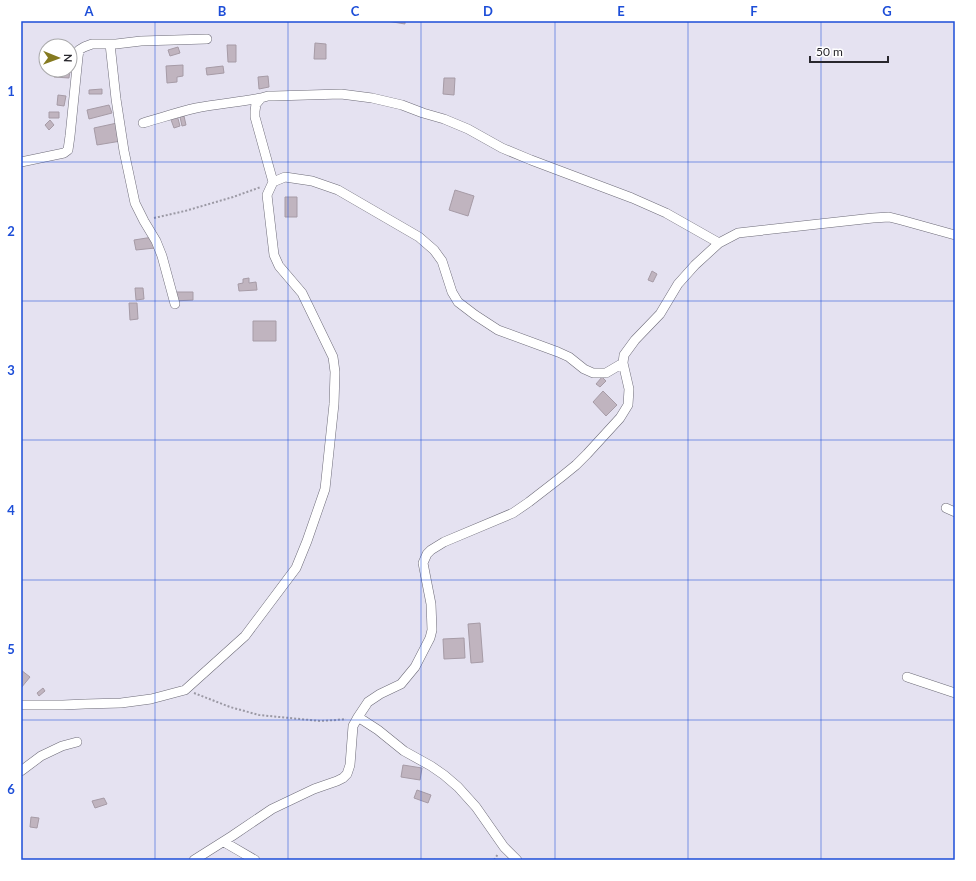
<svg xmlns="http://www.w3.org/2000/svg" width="976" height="881" font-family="Lato,sans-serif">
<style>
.building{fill:#c0b4bf;stroke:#a69ba6}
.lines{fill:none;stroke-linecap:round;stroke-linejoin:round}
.minor-casing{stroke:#6d6b78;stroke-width:10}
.path{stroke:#9b99a4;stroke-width:2;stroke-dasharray:2 2;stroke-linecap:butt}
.minor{stroke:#fff;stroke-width:9}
.grid{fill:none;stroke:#1d4ed8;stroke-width:1;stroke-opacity:0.55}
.neatline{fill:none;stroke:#1d4ed8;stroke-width:1.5}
.grid-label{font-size:13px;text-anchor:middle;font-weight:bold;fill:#1d4ed8}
</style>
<rect width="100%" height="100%" fill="#e5e2f1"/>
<path class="building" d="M 387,21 L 405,21 L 405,24 Z
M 315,43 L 326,44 L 326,59 L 314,59 Z
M 227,45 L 236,45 L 236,62 L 228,62 Z
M 178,47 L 180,53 L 170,56 L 168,50 Z
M 183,65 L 183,76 L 177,77 L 177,82 L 167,83 L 166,66 Z
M 223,66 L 224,73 L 207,75 L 206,68 Z
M 55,70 L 70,70 L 69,78 L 54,77 Z
M 268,76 L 269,87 L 259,89 L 258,77 Z
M 444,78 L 455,78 L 454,95 L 443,94 Z
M 102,89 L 102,94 L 89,94 L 89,90 Z
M 58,95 L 66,96 L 64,106 L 57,105 Z
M 109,105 L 112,113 L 89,119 L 87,110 Z
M 49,112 L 59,112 L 59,118 L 49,118 Z
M 177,115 L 180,126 L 174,128 L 170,117 Z
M 184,116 L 186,125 L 182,126 L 180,117 Z
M 50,120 L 54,125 L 49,130 L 45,125 Z
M 117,123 L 121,141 L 97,145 L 94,128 Z
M 455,190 L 474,196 L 468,216 L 449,210 Z
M 285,197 L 297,197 L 297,217 L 285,217 Z
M 153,237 L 155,248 L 136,250 L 134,240 Z
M 652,271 L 657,274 L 653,282 L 648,280 Z
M 249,278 L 249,283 L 256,282 L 257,290 L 239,291 L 238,284 L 243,283 L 243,279 Z
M 135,288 L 143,288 L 144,299 L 136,300 Z
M 174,292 L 193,292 L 193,300 L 174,301 Z
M 129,303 L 137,303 L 138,319 L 130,320 Z
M 253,321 L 276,321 L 276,341 L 253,341 Z
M 602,377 L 606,381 L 600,387 L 596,384 Z
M 603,391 L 617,405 L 606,416 L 593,402 Z
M 480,623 L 483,662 L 471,663 L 468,624 Z
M 464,638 L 465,658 L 444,659 L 443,639 Z
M 21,670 L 30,677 L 21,688 Z
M 43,688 L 45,691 L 39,696 L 37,693 Z
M 403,765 L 422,768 L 420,780 L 401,777 Z
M 417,790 L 431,795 L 428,803 L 414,798 Z
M 104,798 L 107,804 L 95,808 L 92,801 Z
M 31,817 L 39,818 L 37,828 L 30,827 Z"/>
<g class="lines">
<defs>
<path id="minor" d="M 110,44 L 116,99 L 124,151 L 135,203 L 144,221 L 156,241 L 162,256 L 175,304
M 143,123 C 161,118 178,112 196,108 C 217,104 239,102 261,98
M 21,162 L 64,153 L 68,150 L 70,136 L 78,57 L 79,50 L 84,47 L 92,44 L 116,44 L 141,41 L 207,39
M 273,182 L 255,117 L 255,111 L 256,104 L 261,98 L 268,96 L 274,96 L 341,94 L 372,98 L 402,105 L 423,113 L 444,119 L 468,129 L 502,148 L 531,160 L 632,198 L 666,213 L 719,243
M 946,508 L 955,512
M 907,677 L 955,693
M 21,705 L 63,705 L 85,704 L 121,703 L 151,699 L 185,690 L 245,636 L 296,568 L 307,541 L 325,489 L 334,404 L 335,372 L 333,357 L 302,293 L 279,266 L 274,255 L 267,195 L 273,182 L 285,177 L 312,181 L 338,190 L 419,237 L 434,250 L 442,261 L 452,292 L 458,302 L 475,315 L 498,330 L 558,352 L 569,357 L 584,369 L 593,373 L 606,373 L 623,363
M 358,717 L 378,730 L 404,751 L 431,766 L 444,775 L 458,787 L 476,807 L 504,847 L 517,860
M 21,771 L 41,756 L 62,746 L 77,742
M 224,842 L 255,860
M 194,860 L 232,836 L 272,809 L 314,789 L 337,781 L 343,778 L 347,774 L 350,765 L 353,726 L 358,717 L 368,702 L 380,694 L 401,684 L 415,667 L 430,638 L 432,630 L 431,604 L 423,563 L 427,554 L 431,550 L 444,542 L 513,513 L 529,502 L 560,478 L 576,465 L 587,454 L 620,418 L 628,405 L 629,389 L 623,363 L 624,355 L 635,340 L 660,314 L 678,284 L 695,265 L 719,243 L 738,233 L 873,218 L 889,217 L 901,220 L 955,235"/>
</defs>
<use href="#minor" class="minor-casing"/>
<path class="path" d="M 154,218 L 185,211 L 233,197 L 261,187
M 194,693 L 230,707 L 259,715 L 320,721 L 336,720 L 346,719
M 494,860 L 498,854"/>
<use href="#minor" class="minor"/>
</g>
<path class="grid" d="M 155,21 L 155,860M 288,21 L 288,860M 421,21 L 421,860M 555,21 L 555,860M 688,21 L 688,860M 821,21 L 821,860M 21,162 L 955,162M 21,301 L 955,301M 21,440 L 955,440M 21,580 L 955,580M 21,720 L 955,720"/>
<rect width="976" height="881" fill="none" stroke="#ffffff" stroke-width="44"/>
<g transform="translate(58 58) rotate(91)"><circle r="19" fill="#ffffff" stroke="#a9a9ab"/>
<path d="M0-3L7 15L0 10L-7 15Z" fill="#857a20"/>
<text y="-6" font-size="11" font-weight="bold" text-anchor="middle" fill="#28272d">N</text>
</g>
<path d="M810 56v6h78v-6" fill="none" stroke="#28272d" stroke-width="2"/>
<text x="816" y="56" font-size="12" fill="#28272d" stroke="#ffffff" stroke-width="3" paint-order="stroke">50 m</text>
<rect x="22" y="22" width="932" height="837" class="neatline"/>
<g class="grid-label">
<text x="89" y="16">A</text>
<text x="222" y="16">B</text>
<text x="355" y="16">C</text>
<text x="488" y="16">D</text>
<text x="621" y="16">E</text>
<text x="754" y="16">F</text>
<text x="887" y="16">G</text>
<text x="11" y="96">1</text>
<text x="11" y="236">2</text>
<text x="11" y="375">3</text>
<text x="11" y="515">4</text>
<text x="11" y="654">5</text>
<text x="11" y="794">6</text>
</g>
</svg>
